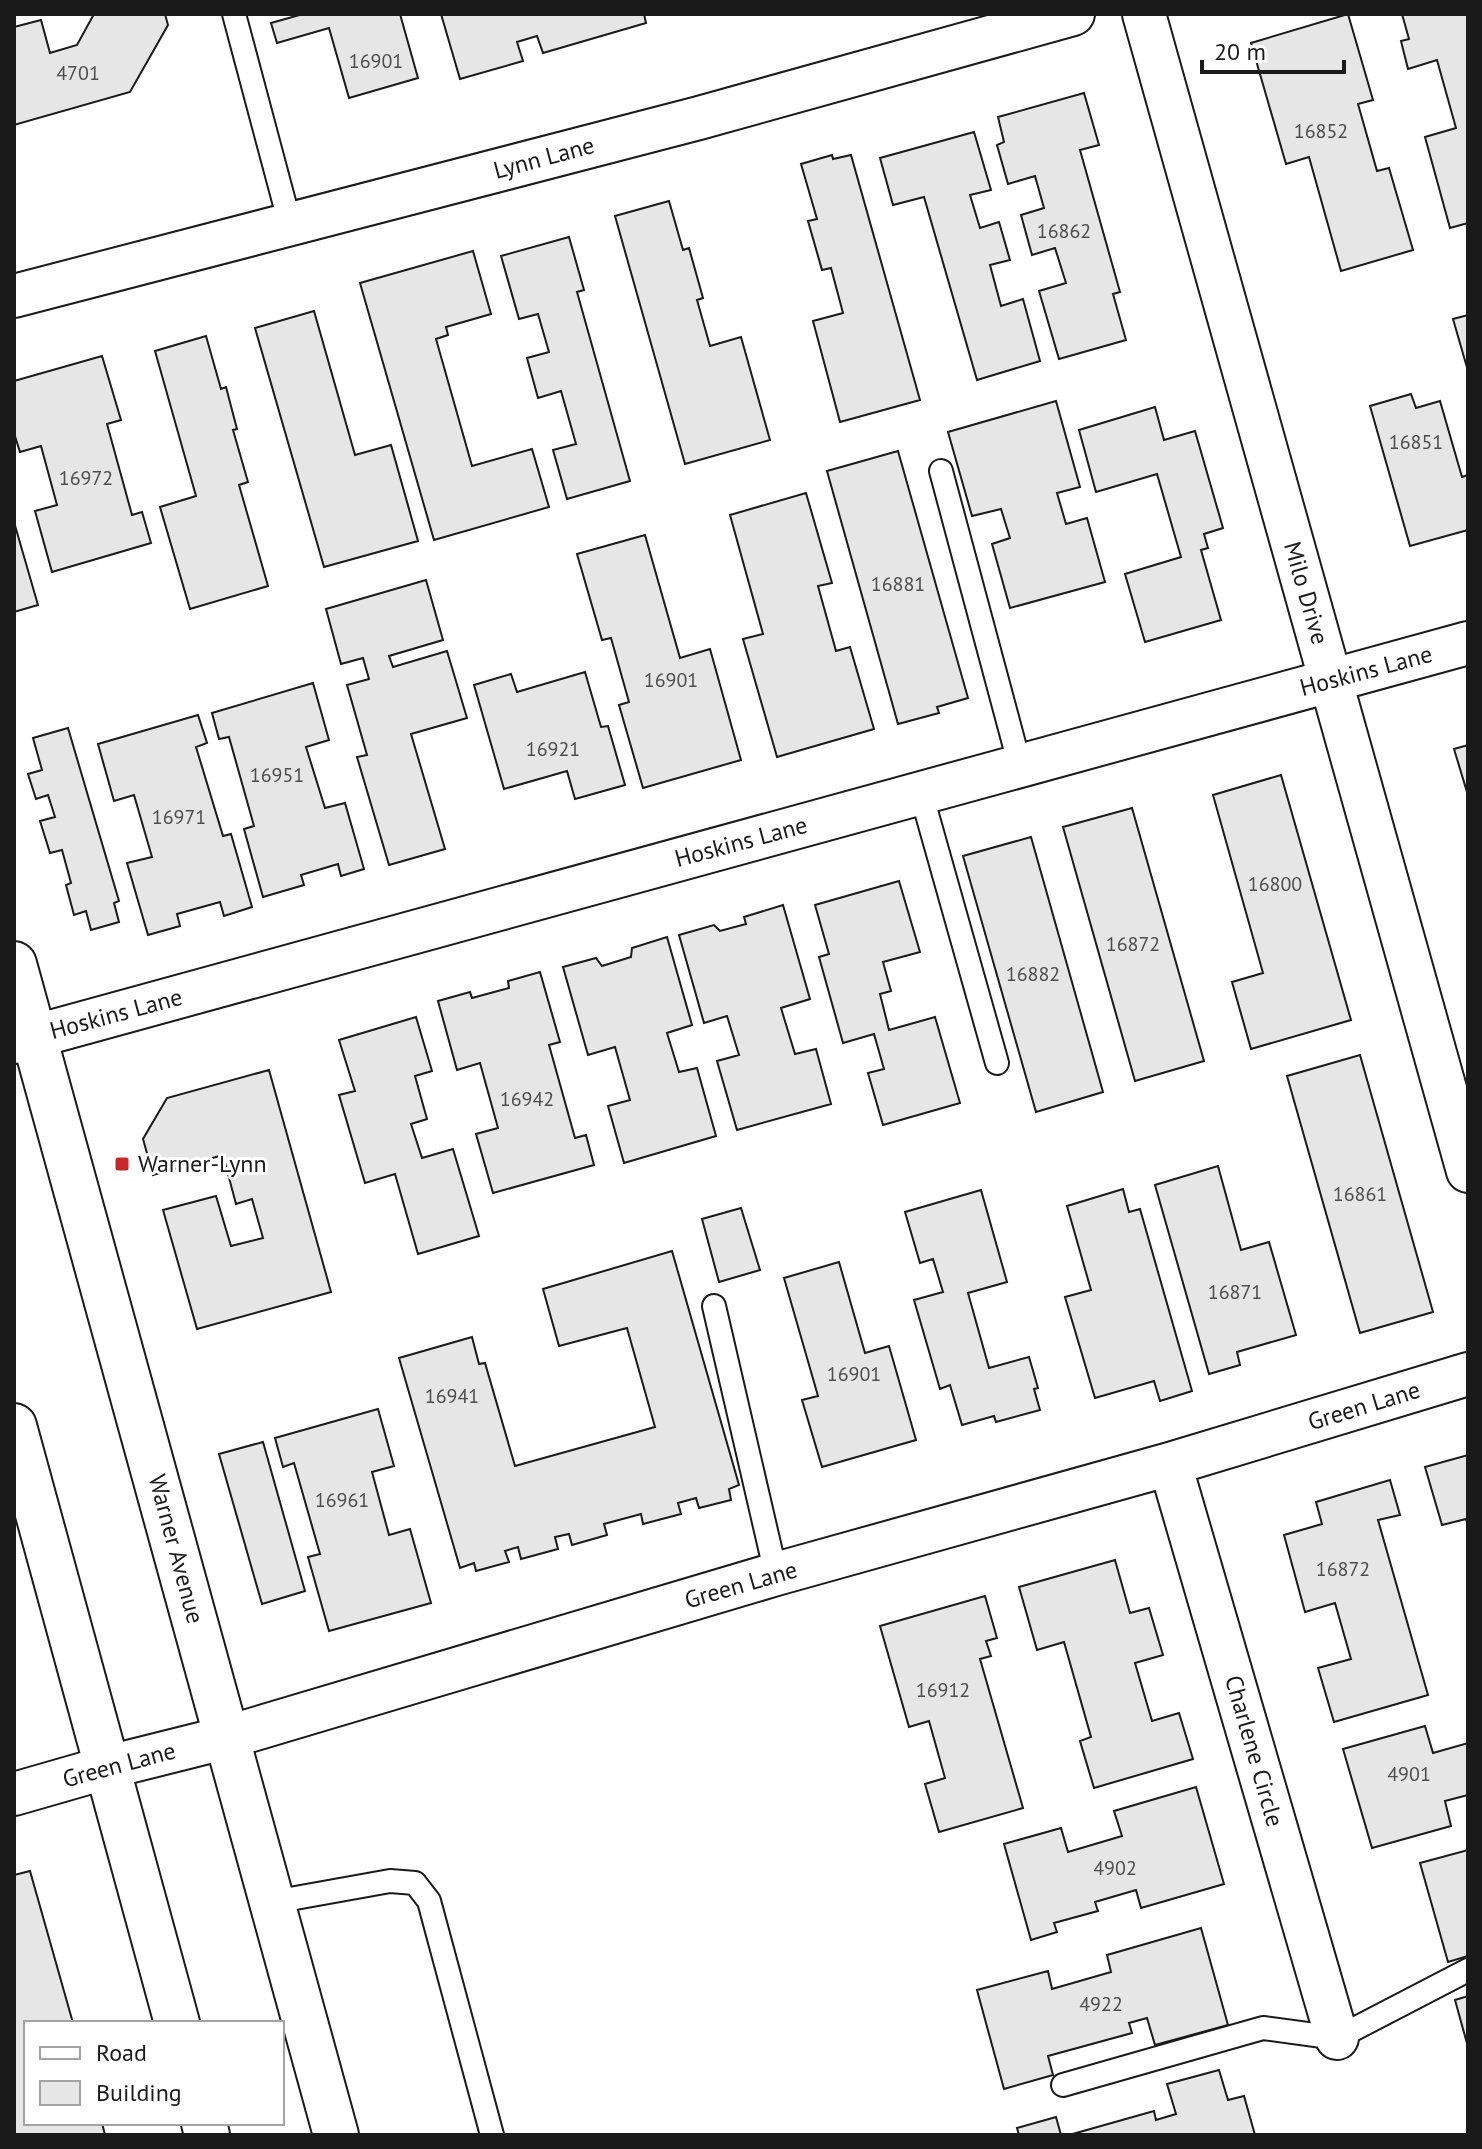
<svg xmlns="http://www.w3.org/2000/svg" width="1482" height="2149" font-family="'PT Sans',sans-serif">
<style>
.building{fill:#e6e6e6;stroke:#1a1a1a;stroke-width:2}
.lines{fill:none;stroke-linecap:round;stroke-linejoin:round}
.lane-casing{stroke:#1a1a1a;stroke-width:26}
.street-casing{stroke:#1a1a1a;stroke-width:46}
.primary-casing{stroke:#1a1a1a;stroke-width:48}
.lane{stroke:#fff;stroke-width:22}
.street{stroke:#fff;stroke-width:42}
.primary{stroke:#fff;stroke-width:44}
.poi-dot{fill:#c62828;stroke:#fff;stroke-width:3}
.labels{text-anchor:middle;stroke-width:6;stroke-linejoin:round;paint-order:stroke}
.number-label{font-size:20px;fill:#4d4d4d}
.street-label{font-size:24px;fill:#1a1a1a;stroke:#fff}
.poi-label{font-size:24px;fill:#1a1a1a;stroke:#fff;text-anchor:start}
</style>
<rect width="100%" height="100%" fill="#fff"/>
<path class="building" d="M 94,14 L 165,14 L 168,25 L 130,92 L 14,125 L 14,27 L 41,20 L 50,53 L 77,45 Z
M 303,14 L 400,14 L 418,78 L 349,98 L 329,28 L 277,43 L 271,23 Z
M 441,14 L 644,14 L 646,23 L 543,53 L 537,36 L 517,42 L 523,61 L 460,79 Z
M 1348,14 L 1373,100 L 1358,104 L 1377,171 L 1389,168 L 1413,250 L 1341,271 L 1309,157 L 1286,164 L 1251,43 Z
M 1402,14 L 1468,14 L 1468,223 L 1450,228 L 1425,137 L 1456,128 L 1437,60 L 1408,69 L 1401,41 L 1409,39 Z
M 1084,93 L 1099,145 L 1080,150 L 1120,292 L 1113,294 L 1126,340 L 1059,359 L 1039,291 L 1066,283 L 1055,248 L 1032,255 L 1021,215 L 1044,208 L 1035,176 L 1008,184 L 997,145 L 1004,142 L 998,117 Z
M 974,132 L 991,190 L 970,195 L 980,228 L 999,222 L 1010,260 L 990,265 L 1001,306 L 1023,299 L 1040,361 L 977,380 L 924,197 L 893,205 L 880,158 Z
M 832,155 L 833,159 L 851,155 L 920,400 L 840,422 L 813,321 L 843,313 L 831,268 L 822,270 L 808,221 L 817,219 L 801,164 Z
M 669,201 L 683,250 L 689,248 L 703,298 L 697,300 L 710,346 L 741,337 L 770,440 L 685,464 L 615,216 Z
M 569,237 L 584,290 L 577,292 L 630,481 L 567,499 L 553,450 L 576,444 L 561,391 L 538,398 L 527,358 L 549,352 L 538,314 L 519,319 L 501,256 Z
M 473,251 L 491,314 L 446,327 L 448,335 L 436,339 L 472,466 L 532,449 L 549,507 L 434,540 L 360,283 Z
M 314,311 L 355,455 L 391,445 L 418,541 L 324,567 L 255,328 Z
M 1468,315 L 1468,371 L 1453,319 Z
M 206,336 L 221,389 L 226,387 L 237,429 L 233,430 L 248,482 L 239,485 L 268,586 L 190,609 L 160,507 L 196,496 L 155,351 Z
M 102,356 L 121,420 L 107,424 L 132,515 L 142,512 L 151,543 L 52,572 L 35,511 L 57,505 L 41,446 L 20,452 L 14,433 L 14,381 Z
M 1411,394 L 1416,408 L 1440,401 L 1462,477 L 1468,475 L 1468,530 L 1410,546 L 1370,406 Z
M 1056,401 L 1080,487 L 1057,493 L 1066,524 L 1087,518 L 1105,582 L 1010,608 L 992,544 L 1010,538 L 1001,509 L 972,516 L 948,432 Z
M 1155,407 L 1164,440 L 1195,431 L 1223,528 L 1204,534 L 1208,548 L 1201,550 L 1221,620 L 1145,642 L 1125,574 L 1181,557 L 1157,474 L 1096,492 L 1079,430 Z
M 898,451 L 968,698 L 937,707 L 939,713 L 898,724 L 827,471 Z
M 806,493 L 832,583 L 818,586 L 836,651 L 850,647 L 874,729 L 777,757 L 743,639 L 763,634 L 730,515 Z
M 14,522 L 38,605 L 14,612 Z
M 645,535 L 680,658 L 710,649 L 741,760 L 643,788 L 619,705 L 629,702 L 611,638 L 602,640 L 577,554 Z
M 426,580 L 443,640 L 389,656 L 393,667 L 447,651 L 467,718 L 411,734 L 445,849 L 389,865 L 357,757 L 367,755 L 347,685 L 369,679 L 363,658 L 341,664 L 326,609 Z
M 585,672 L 601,727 L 608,726 L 625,785 L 575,799 L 567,771 L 504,789 L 474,685 L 511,674 L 517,692 Z
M 313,683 L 329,740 L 306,747 L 325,808 L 345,803 L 364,869 L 341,876 L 338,864 L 301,875 L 304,885 L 263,897 L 244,829 L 254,826 L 229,737 L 219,739 L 212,713 Z
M 198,715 L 207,743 L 196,747 L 223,836 L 231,834 L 252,907 L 224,916 L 220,902 L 177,914 L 180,926 L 148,935 L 127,863 L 152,857 L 134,795 L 114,801 L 98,744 Z
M 68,728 L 119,901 L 114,903 L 119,922 L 91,930 L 86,911 L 74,915 L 66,885 L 71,883 L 62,850 L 50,853 L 40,821 L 55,817 L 48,795 L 36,799 L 28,774 L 42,770 L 33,738 Z
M 1468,745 L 1468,792 L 1467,792 L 1454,749 Z
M 1281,775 L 1351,1020 L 1251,1049 L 1232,982 L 1263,973 L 1213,795 Z
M 1132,808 L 1204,1061 L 1135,1081 L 1063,827 Z
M 1031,837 L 1103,1092 L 1036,1112 L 963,856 Z
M 899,881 L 920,952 L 883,962 L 891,991 L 880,994 L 889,1030 L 935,1017 L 960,1103 L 883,1125 L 868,1073 L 884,1069 L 874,1034 L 843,1043 L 819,957 L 829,954 L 815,905 Z
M 783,905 L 810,999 L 781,1008 L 795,1054 L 816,1049 L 831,1104 L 737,1130 L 717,1061 L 739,1055 L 727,1016 L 704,1023 L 679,935 L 714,925 L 720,931 L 746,924 L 744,917 Z
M 667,937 L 692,1025 L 667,1033 L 679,1072 L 697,1068 L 716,1136 L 624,1163 L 608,1106 L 630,1100 L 615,1047 L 588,1055 L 563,967 L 596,958 L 602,966 L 631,957 L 632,948 Z
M 540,972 L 560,1042 L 549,1045 L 575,1138 L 586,1135 L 594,1165 L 493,1193 L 476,1134 L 498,1128 L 480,1063 L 457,1070 L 438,1001 L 470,992 L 472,998 L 509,988 L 508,981 Z
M 416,1017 L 432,1071 L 415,1076 L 427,1119 L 411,1124 L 422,1158 L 453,1149 L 479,1236 L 418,1254 L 395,1174 L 365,1183 L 339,1095 L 355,1091 L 339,1040 Z
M 1360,1055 L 1433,1312 L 1360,1333 L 1287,1076 Z
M 269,1070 L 331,1292 L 197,1329 L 163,1210 L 216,1196 L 231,1246 L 263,1238 L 252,1199 L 236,1204 L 223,1155 L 153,1175 L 143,1139 L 167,1098 Z
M 1218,1166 L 1241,1250 L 1269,1242 L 1296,1335 L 1237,1352 L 1240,1365 L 1209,1374 L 1155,1185 Z
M 1123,1189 L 1129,1212 L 1140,1209 L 1192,1391 L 1160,1401 L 1154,1381 L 1095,1398 L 1065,1297 L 1091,1290 L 1067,1206 Z
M 981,1190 L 1007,1282 L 968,1293 L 989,1368 L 1029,1357 L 1038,1388 L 1034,1389 L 1040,1410 L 996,1422 L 994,1416 L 962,1425 L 950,1385 L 940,1389 L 914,1300 L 943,1292 L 933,1259 L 920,1263 L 905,1212 Z
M 741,1208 L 760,1270 L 719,1282 L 702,1219 Z
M 672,1251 L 739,1485 L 729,1489 L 731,1500 L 699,1508 L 696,1498 L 678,1503 L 681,1514 L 643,1524 L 641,1514 L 604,1524 L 607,1535 L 572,1545 L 569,1534 L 555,1537 L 558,1549 L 521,1559 L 518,1547 L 505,1551 L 509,1562 L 476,1571 L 474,1563 L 460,1568 L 399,1358 L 472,1337 L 479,1364 L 485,1363 L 515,1466 L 655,1427 L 627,1328 L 559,1346 L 543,1289 Z
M 839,1262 L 865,1353 L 889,1346 L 916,1440 L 822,1467 L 802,1400 L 818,1396 L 784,1278 Z
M 378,1409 L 394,1466 L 372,1472 L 389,1535 L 410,1529 L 431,1603 L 329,1631 L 308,1557 L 320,1554 L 294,1463 L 283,1467 L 275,1438 Z
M 263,1442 L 305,1591 L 262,1604 L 219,1454 Z
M 1468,1455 L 1468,1526 L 1466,1519 L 1442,1525 L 1425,1467 Z
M 1390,1480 L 1400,1515 L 1378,1520 L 1428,1695 L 1334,1722 L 1318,1668 L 1351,1659 L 1335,1603 L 1305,1612 L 1284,1535 L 1322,1524 L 1316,1502 Z
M 1115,1560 L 1130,1613 L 1149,1608 L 1163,1655 L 1135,1663 L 1152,1721 L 1179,1713 L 1193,1759 L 1094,1788 L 1080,1741 L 1091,1737 L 1064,1642 L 1037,1650 L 1019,1587 Z
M 985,1596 L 997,1638 L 986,1641 L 991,1656 L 980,1659 L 1023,1808 L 939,1832 L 925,1784 L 945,1778 L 929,1721 L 909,1727 L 880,1626 Z
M 1425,1726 L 1433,1753 L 1468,1743 L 1468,1795 L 1445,1801 L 1451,1826 L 1372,1848 L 1343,1749 Z
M 1196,1787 L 1224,1884 L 1141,1908 L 1136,1890 L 1095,1902 L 1098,1911 L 1054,1923 L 1057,1932 L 1031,1940 L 1004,1844 L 1061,1828 L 1068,1852 L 1122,1836 L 1114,1811 Z
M 1468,1850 L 1468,1956 L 1448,1962 L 1420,1863 Z
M 30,1871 L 73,2023 L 26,2023 L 26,2123 L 102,2123 L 105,2135 L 14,2135 L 14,1875 Z
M 1201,1928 L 1228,2025 L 1155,2045 L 1147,2018 L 1129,2023 L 1132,2033 L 1048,2056 L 1053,2075 L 1004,2089 L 977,1990 L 1048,1971 L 1052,1989 L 1111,1972 L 1107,1955 Z
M 1468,1996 L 1468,2047 L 1455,2000 Z
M 1219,2070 L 1228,2100 L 1244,2096 L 1255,2135 L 1069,2135 L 1154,2111 L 1156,2120 L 1176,2114 L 1167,2084 Z
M 1056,2117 L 1061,2135 L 1019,2135 L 1017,2128 Z"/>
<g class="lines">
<defs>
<path id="lane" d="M 234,14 L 290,224
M 941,471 L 1020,766
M 921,793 L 997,1063
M 714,1306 L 776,1574
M 273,1902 L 390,1881 L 415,1883 L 429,1901 L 492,2135
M 1063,2085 L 1263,2028 L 1337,2038 L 1468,1970"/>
<path id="street" d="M 1144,14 L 1468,1171
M 14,296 L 699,118 L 1073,14
M 14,1042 L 1468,643
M 1170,1464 L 1337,2038
M 14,1794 L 108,1767 L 228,1737 L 776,1574 L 1170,1464 L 1468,1374"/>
<path id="primary" d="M 14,964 L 336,2135
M 14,1426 L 177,2023
M 204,2123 L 207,2135"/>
</defs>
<use href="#lane" class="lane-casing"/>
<use href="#street" class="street-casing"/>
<use href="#primary" class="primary-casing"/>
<use href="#lane" class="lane"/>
<use href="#street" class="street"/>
<use href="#primary" class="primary"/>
</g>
<rect class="poi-dot" x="114" y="1156" width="16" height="16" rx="4"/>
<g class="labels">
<g class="number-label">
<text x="376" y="68">16901</text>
<text x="78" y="80">4701</text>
<text x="1321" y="138">16852</text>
<text x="1064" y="238">16862</text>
<text x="1416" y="449">16851</text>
<text x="86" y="485">16972</text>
<text x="898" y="591">16881</text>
<text x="671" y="687">16901</text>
<text x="553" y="756">16921</text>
<text x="277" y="782">16951</text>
<text x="179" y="824">16971</text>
<text x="1275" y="891">16800</text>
<text x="1133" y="951">16872</text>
<text x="1033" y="981">16882</text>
<text x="527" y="1106">16942</text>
<text x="1360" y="1201">16861</text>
<text x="1235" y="1299">16871</text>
<text x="854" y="1381">16901</text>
<text x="452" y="1403">16941</text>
<text x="342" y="1507">16961</text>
<text x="1343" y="1576">16872</text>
<text x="943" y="1697">16912</text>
<text x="1409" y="1781">4901</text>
<text x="1115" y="1875">4902</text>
<text x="1101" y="2011">4922</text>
</g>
<g class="street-label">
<text transform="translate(544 158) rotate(-15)" y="8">Lynn Lane</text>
<text transform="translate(1306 593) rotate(74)" y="8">Milo Drive</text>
<text transform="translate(1366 671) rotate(-15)" y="8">Hoskins Lane</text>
<text transform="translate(741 842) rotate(-15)" y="8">Hoskins Lane</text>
<text transform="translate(116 1014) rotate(-15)" y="8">Hoskins Lane</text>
<text transform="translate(1364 1406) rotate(-17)" y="8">Green Lane</text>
<text transform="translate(176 1549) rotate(75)" y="8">Warner Avenue</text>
<text transform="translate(741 1585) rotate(-16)" y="8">Green Lane</text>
<text transform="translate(1254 1751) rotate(74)" y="8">Charlene Circle</text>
<text transform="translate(119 1765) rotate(-15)" y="8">Green Lane</text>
</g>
<g class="poi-label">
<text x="138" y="1172">Warner-Lynn</text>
</g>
</g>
<rect width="1482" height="2149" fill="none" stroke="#1a1a1a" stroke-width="32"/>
<rect x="24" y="2021" width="260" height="104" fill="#ffffff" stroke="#a3a3a3" stroke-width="2"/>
<rect x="40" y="2047" width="40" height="12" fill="#ffffff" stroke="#a3a3a3" stroke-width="2"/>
<text x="96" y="2061" font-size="24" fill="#1a1a1a">Road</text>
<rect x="40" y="2081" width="40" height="24" fill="#e6e6e6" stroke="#a3a3a3" stroke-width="2"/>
<text x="96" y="2101" font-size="24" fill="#1a1a1a">Building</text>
<path d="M1202 60v12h142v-12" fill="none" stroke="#1a1a1a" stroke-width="4"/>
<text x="1214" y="60" font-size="24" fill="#1a1a1a" stroke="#ffffff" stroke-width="6" paint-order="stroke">20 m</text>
</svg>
